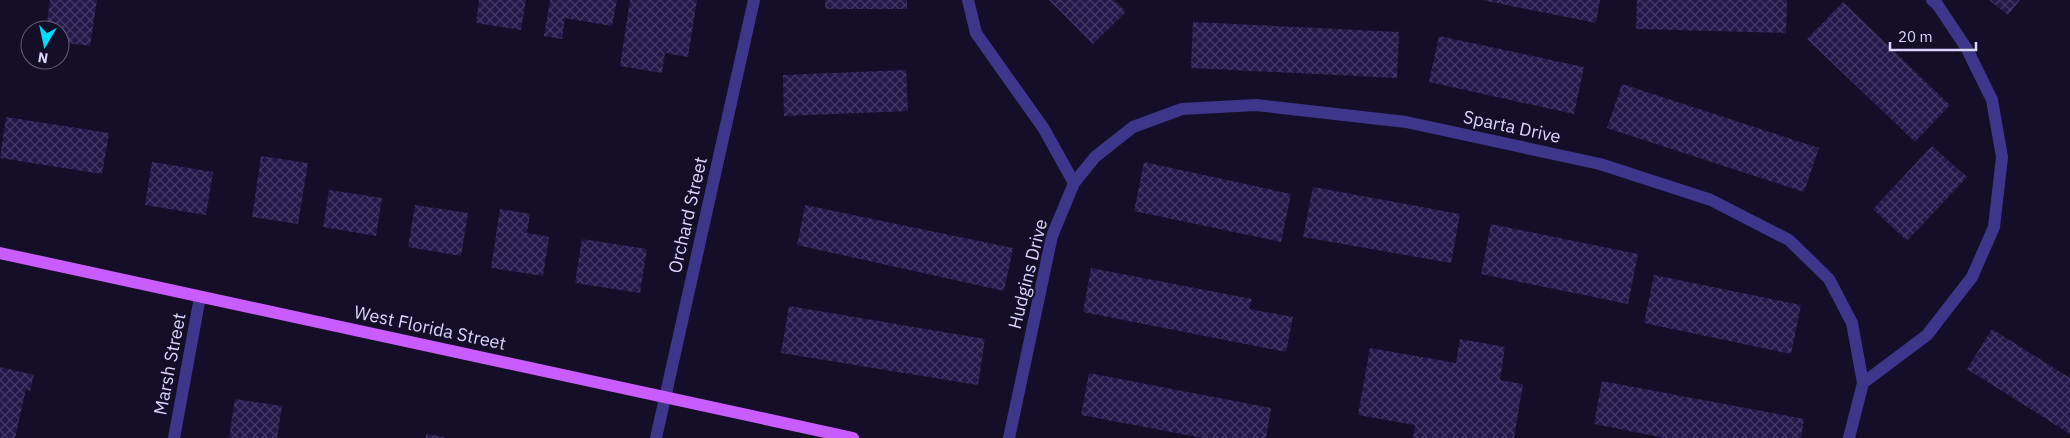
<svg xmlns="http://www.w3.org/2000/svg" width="2070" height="438" font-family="'IBM Plex Sans',sans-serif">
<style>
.building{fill:url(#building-cross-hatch)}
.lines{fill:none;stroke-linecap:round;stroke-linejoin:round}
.minor{stroke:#3d368a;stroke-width:12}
.major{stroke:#c85cff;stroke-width:12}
.labels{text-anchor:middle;stroke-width:4.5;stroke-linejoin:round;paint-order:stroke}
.street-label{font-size:18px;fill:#dcd5ff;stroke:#140e28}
</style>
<defs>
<pattern id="building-cross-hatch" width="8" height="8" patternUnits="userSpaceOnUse" patternTransform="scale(1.25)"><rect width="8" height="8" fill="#25194b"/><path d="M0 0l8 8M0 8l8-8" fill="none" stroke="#443a66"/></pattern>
</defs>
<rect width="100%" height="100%" fill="#140e28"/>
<path class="building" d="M 50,0 L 97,0 L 90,46 L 60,42 L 60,30 L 46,30 Z
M 479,0 L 526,0 L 521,30 L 476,23 Z
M 550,0 L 617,0 L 612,26 L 565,18 L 562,39 L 544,36 Z
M 630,0 L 697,0 L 688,57 L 665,53 L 662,73 L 620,66 Z
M 825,0 L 907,0 L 907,9 L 825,9 Z
M 1049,0 L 1114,0 L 1126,12 L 1093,44 Z
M 1482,0 L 1600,0 L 1596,23 Z
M 1637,0 L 1787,0 L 1786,33 L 1636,29 Z
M 1989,0 L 2020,0 L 2008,15 Z
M 1843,2 L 1950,105 L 1915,142 L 1807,39 Z
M 1193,22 L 1399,32 L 1397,78 L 1191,68 Z
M 1439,36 L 1584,67 L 1574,114 L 1429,82 Z
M 906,70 L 908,111 L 784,116 L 783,75 Z
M 1622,84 L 1819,148 L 1804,192 L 1607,128 Z
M 6,117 L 109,133 L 102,174 L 0,158 Z
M 1932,146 L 1967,177 L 1907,241 L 1873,209 Z
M 261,156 L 308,163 L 298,224 L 252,217 Z
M 152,162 L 213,172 L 206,215 L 145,205 Z
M 1144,162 L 1291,194 L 1281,242 L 1134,211 Z
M 1313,187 L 1460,214 L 1451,263 L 1303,237 Z
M 329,190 L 382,198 L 376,236 L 323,227 Z
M 415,205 L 468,213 L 461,256 L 408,247 Z
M 805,205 L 1013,248 L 1004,291 L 797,245 Z
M 500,209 L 530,214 L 527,233 L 549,237 L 543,276 L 491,268 Z
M 1491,224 L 1638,254 L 1628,304 L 1481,274 Z
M 582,239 L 647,249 L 640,293 L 575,283 Z
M 1091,268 L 1252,299 L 1249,309 L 1293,317 L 1286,352 L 1083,312 Z
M 1654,275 L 1801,305 L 1791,354 L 1644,323 Z
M 789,306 L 985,339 L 978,385 L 781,353 Z
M 1992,329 L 2070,378 L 2070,434 L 1967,369 Z
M 1460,339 L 1505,347 L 1500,380 L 1523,384 L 1514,438 L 1413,438 L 1415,425 L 1358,415 L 1370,348 L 1456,363 Z
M 0,367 L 34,375 L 30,391 L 26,389 L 15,438 L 0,438 Z
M 1089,373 L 1271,408 L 1266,438 L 1203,438 L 1081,415 Z
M 1602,381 L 1804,419 L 1801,438 L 1665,438 L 1594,424 Z
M 235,399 L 282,406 L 277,438 L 229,438 Z
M 426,434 L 445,437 L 445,438 L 426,438 Z"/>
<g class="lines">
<path class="minor" d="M 968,0 L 976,33 L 1044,129 L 1074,183 L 1052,236 L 1009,438
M 1074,183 L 1095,157 L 1133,127 L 1182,109 L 1256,105 L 1406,122 L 1600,164 L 1711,200 L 1789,240 L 1829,279 L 1852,323 L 1863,383
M 174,438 L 200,297
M 656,438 L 754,0
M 1849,438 L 1863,383 L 1927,335 L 1972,277 L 1994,227 L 2002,157 L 1992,100 L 1967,49 L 1937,4 L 1932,0"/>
<path class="major" d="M 0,253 L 853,438"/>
</g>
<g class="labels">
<g class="street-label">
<text transform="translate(1512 127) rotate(12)" y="6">Sparta Drive</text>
<text transform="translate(688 215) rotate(-77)" y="6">Orchard Street</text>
<text transform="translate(1028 274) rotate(-76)" y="6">Hudgins Drive</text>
<text transform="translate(430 328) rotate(12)" y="6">West Florida Street</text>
<text transform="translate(170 364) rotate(-79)" y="6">Marsh Street</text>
</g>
</g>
<g transform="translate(45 45) rotate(189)"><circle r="24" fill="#140e28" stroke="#645e7e"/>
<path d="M0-4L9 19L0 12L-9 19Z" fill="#01dcff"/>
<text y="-8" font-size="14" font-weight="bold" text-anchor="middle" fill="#dcd5ff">N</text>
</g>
<path d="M1890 42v8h86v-8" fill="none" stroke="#dcd5ff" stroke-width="2.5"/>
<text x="1898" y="42" font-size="15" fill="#dcd5ff" stroke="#140e28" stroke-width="4" paint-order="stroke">20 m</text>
</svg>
